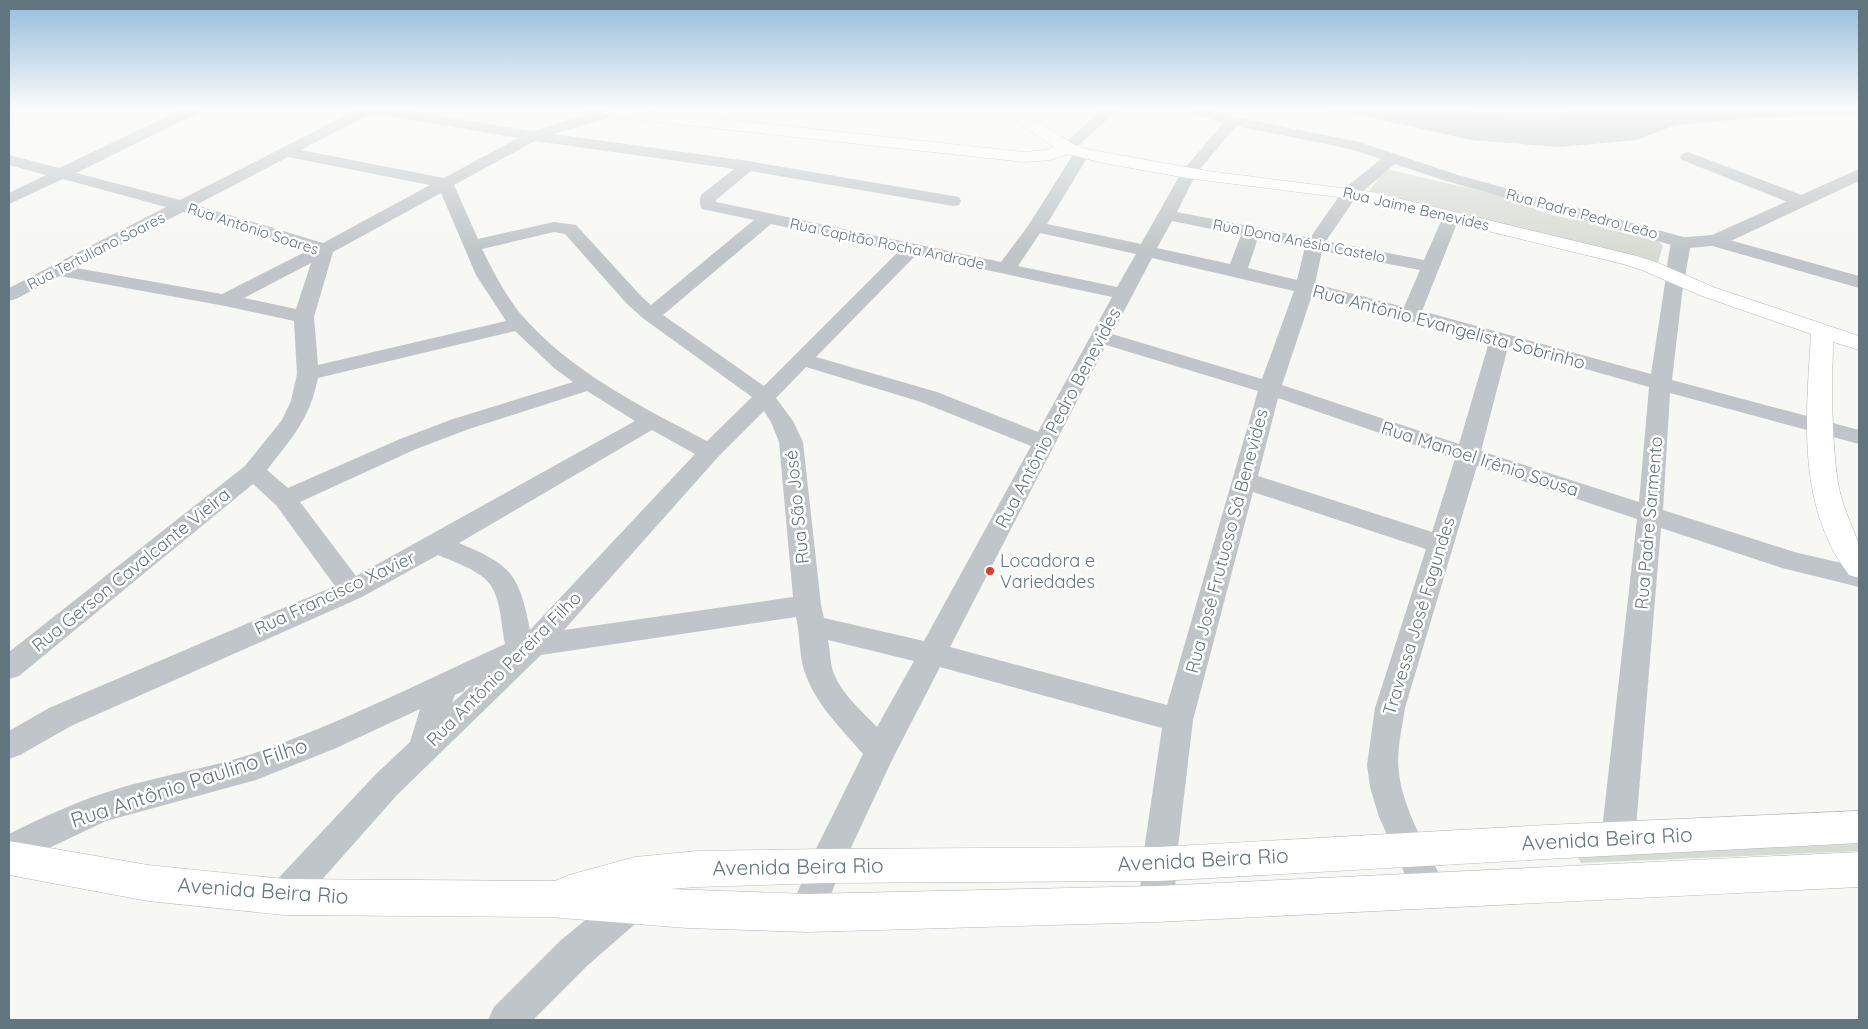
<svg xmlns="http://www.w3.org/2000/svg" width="1868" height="1029" font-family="Quicksand,sans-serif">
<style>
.green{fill:#d7dcd3}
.water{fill:#b5c5c7}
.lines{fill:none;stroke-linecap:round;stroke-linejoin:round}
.secondary-casing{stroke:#afb7bb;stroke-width:1}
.primary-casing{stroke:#b1b7ba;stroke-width:1}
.minor{fill:#bfc5c8;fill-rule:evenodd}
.tertiary{fill:#bfc5c8;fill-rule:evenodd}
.secondary{fill:#fff;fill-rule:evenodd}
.primary{fill:#fff;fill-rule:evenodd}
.poi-dot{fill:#e63b25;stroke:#fff;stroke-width:2}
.labels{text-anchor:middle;stroke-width:5;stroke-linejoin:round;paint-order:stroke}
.far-street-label{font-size:15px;fill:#61767f;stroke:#fff}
.street-label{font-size:18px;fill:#61767f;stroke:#fff}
.poi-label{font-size:18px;fill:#61767f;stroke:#fff;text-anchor:start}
.near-street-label{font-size:21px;fill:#61767f;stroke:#fff}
</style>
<rect width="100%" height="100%" fill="#f7f7f4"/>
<path class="green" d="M 1390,170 L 1515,199 L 1544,213 L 1575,220 L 1589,221 L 1606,229 L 1657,240 L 1663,246 L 1658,262 L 1650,263 L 1369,191 L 1384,171 Z
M 1859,840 L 1859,851 L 1581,863 L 1575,852 Z"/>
<path class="water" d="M 1311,109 L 1457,109 L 1474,112 L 1554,115 L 1577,109 L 1859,109 L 1859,114 L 1753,118 L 1675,125 L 1637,140 L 1560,147 L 1471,140 L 1355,114 Z"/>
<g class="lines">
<defs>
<path id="secondary" d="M 606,109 L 629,109 L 1024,152 L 1047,150 L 1054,147 L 999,109 L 1018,109 L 1073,144 L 1086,149 L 1208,171 L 1372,192 L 1637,256 L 1656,262 L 1713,287 L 1859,336 L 1859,350 L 1833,342 C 1832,389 1831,436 1838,483 C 1842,505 1851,524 1859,544 C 1862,553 1859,569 1859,578 L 1849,575 C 1842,565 1834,554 1829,542 C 1799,479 1807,402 1811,334 L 1699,295 L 1642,270 L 1623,264 L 1389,207 L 1337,197 L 1187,178 L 1103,163 L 1068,154 L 1050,160 L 1024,162 L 612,117 L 606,115 L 604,112 Z"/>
<path id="primary" d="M 1859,811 L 1859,843 L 1547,859 L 1159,881 L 825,883 L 697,887 L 670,889 L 807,894 L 1157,886 L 1859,852 L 1859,887 L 1157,922 L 807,932 L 687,928 L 549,917 L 284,915 L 148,901 L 9,875 L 9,841 L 148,865 L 284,879 L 555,881 L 569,875 L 635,857 L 697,851 L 825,849 L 1159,847 L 1547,825 Z"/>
</defs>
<use href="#secondary" class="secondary-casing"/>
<use href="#primary" class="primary-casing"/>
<path class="minor" d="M 183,109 L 202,109 L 200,112 L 76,173 L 180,200 L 358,109 L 398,109 L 532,131 L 606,109 L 617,109 L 619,112 L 617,115 L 554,134 L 748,161 L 959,197 L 961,201 L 959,205 L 953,206 L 751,171 L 716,200 L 716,202 L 1001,262 L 1028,226 L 1076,150 L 1088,150 L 1090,153 L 1047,224 L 1141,244 L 1181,173 L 1223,123 L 1190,112 L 1188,109 L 1210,109 L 1235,117 L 1359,142 L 1458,175 L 1687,238 L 1690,242 L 1687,246 L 1681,247 L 1675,246 L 1446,181 L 1395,164 L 1356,197 L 1326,241 L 1424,260 L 1445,212 L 1451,211 L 1457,212 L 1460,216 L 1422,311 L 1651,374 L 1666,277 L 1668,273 L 1675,271 L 1682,273 L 1684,277 L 1672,380 L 1859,430 L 1859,444 L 1670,393 L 1663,510 L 1794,552 L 1859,567 L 1859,587 L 1782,568 L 1661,528 L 1635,839 L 1630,850 L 1618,854 L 1606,850 L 1601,839 L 1637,519 L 1477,466 L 1405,708 C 1402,729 1396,751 1399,773 C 1404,815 1430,851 1446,889 L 1441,901 L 1429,905 L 1417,901 L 1379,817 L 1370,787 L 1367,765 L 1375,708 L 1426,549 L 1253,492 L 1193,720 L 1176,864 L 1175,904 L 1169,916 L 1157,921 L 1145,916 L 1139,904 L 1142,864 L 1162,728 L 940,667 L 893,758 L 841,869 L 819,925 L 807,930 L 795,925 L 789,913 L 813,855 L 863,754 C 841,728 815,704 804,670 C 799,653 800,634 796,617 L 541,655 L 397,795 L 296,909 L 284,914 L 272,909 L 267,897 L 272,885 L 375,775 L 410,742 L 420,709 L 334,749 L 256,780 L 106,821 L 9,867 L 9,834 C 45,816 82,799 120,788 C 164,775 209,768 252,754 C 339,724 422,682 505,644 C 501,625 501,598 489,583 C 477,569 454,562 438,555 L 362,597 L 71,726 L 20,755 L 9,759 L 9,731 L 49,708 L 335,586 L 276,505 L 253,484 L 19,676 L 9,679 L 9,652 L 245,466 L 282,420 L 291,401 L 297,374 L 294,321 L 225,306 L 60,276 L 16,299 L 9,301 L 9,288 L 166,207 L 63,179 L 9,204 L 9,193 L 46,175 L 9,165 L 9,155 L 59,168 ZM 372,113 L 518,138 L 444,178 L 301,150 ZM 1236,126 L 1350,149 L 1381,159 L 1344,189 L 1310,238 L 1177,212 L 1196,174 ZM 535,141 L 734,169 L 702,194 C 699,199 699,204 702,209 L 754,220 L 651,305 L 641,296 L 576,225 L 554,222 L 478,239 L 454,185 ZM 288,157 L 430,185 L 323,243 L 196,205 ZM 441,193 L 476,275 L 506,321 L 318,365 L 314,317 L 333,252 ZM 183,212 L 309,250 L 222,294 L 76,268 ZM 1172,221 L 1241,235 L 1230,264 L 1157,248 ZM 771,224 L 899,251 L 764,386 L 663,315 ZM 554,232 L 565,234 L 627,304 L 644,319 L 752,397 L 707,441 C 640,406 569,371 519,312 C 504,293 493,271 482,249 ZM 1040,233 L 1136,254 L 1117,287 L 1018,266 ZM 1258,238 L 1305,247 L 1297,280 L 1248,268 ZM 1322,251 L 1420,270 L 1404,307 L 1315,284 ZM 916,255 L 1112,297 L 1038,432 L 937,392 L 816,357 ZM 1152,258 L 1294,291 L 1262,379 L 1112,334 ZM 311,263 L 296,309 L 244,298 ZM 1312,295 L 1489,342 L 1459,444 L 1282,385 ZM 515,331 L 554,368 L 573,382 L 453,419 L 400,439 L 288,488 L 267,470 C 292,437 309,421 318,378 ZM 1106,345 L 1258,391 L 1167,705 L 950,647 ZM 1508,347 L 1649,387 L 1639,502 L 1481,451 ZM 806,367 L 921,402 L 1031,446 L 924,641 L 824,618 L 821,605 L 803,442 L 793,421 L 776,398 ZM 587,391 L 635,421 L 356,576 L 300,502 L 416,449 L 469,429 ZM 1278,398 L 1455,459 L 1432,532 L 1258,476 ZM 764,411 L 771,422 L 779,442 L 793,597 L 564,630 L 718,457 ZM 652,430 L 695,454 L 530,630 C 519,573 511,565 459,543 ZM 828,640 L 914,661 L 877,727 C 861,710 839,692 832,668 C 830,659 830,649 828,640 ZM 472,685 L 452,703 L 455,695 L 464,691 L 466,687 Z
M 1103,109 L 1119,109 L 1072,151 L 1062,151 L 1059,148 L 1062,145 Z
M 1688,152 L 1807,197 L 1809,201 L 1807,205 L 1795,205 L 1682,160 L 1680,157 L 1682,154 Z
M 1715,236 L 1859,276 L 1859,288 L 1709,245 L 1706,241 L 1709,237 Z
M 631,888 L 643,893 L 649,905 L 643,917 L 587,966 L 533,1020 L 488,1020 L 494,1007 L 561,940 L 619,893 Z"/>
<path class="tertiary" d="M 580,109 L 618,109 L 620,112 L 618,115 C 607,118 593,115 582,112 Z
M 1859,169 L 1859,181 L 1722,245 L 1690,248 L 1685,277 L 1682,281 L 1675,283 L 1668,281 L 1665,277 L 1671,242 L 1674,238 L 1712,235 Z"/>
<use href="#secondary" class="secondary"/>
<use href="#primary" class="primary"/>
</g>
<linearGradient id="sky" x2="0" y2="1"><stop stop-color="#93bbdb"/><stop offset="0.43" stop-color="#fbfbfa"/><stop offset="1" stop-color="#fbfbfa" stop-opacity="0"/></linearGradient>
<rect width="1868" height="253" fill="url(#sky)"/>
<circle class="poi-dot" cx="990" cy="571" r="5"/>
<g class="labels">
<g class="far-street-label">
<text transform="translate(1416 209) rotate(13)" y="5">Rua Jaime Benevides</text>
<text transform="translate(1582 214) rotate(15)" y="5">Rua Padre Pedro Leão</text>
<text transform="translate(253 229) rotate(18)" y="5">Rua Antônio Soares</text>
<text transform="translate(1299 241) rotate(11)" y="5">Rua Dona Anésia Castelo</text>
<text transform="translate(887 244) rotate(12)" y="5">Rua Capitão Rocha Andrade</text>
<text transform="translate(96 251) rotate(-27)" y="5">Rua Tertuliano Soares</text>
</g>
<g class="street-label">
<text transform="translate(1449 327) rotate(15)" y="6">Rua Antônio Evangelista Sobrinho</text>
<text transform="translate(1058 418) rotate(-62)" y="6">Rua Antônio Pedro Benevides</text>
<text transform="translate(1480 459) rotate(18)" y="6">Rua Manoel Irênio Sousa</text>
<text transform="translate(797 507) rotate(-96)" y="6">Rua São José</text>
<text transform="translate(1649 523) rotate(-85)" y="6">Rua Padre Sarmento</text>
<text transform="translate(1227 541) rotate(-75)" y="6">Rua José Frutuoso Sá Benevides</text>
<text transform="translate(131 570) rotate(-39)" y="6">Rua Gerson Cavalcante Vieira</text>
<text transform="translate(335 593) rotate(-25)" y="6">Rua Francisco Xavier</text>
<text transform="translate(1419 616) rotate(-73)" y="6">Travessa José Fagundes</text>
<text transform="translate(504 669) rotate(-45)" y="6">Rua Antônio Pereira Filho</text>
</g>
<g class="poi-label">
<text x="1000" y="567">Locadora e<tspan x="1000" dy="21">Variedades</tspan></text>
</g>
<g class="near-street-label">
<text transform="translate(189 783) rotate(-18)" y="7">Rua Antônio Paulino Filho</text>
<text transform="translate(1607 839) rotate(-3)" y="7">Avenida Beira Rio</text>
<text transform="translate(1203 860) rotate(-3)" y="7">Avenida Beira Rio</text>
<text transform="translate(798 867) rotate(-1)" y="7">Avenida Beira Rio</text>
<text transform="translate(263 891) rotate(4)" y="7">Avenida Beira Rio</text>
</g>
</g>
<rect width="1868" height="1029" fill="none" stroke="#61767f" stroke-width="20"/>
</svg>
